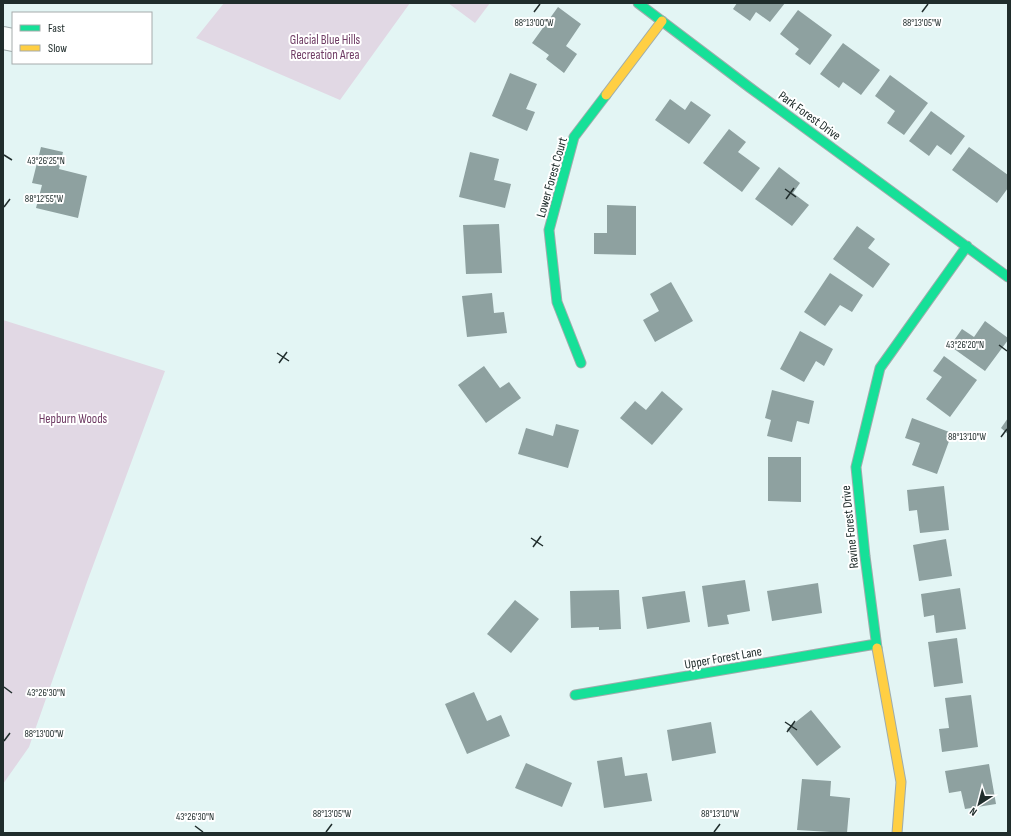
<svg xmlns="http://www.w3.org/2000/svg" width="1011" height="836" font-family="'Sofia Sans Condensed',sans-serif">
<style>
.green{fill:#e1d8e4}
.building{fill:#8ea1a0}
.lines{fill:none;stroke-linecap:round;stroke-linejoin:round}
.street-casing{stroke:#9facac;stroke-width:24}
.fast-casing{stroke:#9facac;stroke-width:11}
.slow-casing{stroke:#9facac;stroke-width:11}
.street{stroke:#fbfefd;stroke-width:22}
.fast{stroke:#16e098;stroke-width:9}
.slow{stroke:#ffcf43;stroke-width:9}
.ticks{fill:none;stroke:#202d2c;stroke-width:1.5}
.labels{text-anchor:middle;stroke-width:4;stroke-linejoin:round;paint-order:stroke}
.park-label{font-size:13px;fill:#703d65;stroke:#fff}
.street-label{font-size:13px;fill:#202d2c;stroke:#fff}
.ticks-label{font-size:10px;text-anchor:middle;fill:#202d2c;stroke:#fff;stroke-width:4;stroke-linejoin:round;paint-order:stroke}
</style>
<rect width="100%" height="100%" fill="#e3f5f4"/>
<path class="green" d="M 224,3 L 410,3 L 340,100 L 196,38 Z
M 448,3 L 490,3 L 475,23 Z
M 3,320 L 165,371 L 87,582 L 29,747 L 3,784 Z"/>
<path class="building" d="M 737,3 L 785,3 L 770,22 L 756,12 L 750,21 L 733,9 Z
M 558,7 L 581,24 L 566,46 L 577,54 L 564,73 L 546,59 L 549,55 L 532,43 Z
M 798,10 L 832,35 L 810,65 L 795,54 L 799,49 L 780,34 Z
M 843,43 L 880,70 L 861,95 L 843,82 L 839,88 L 820,74 Z
M 510,73 L 537,84 L 526,109 L 535,112 L 527,131 L 492,116 Z
M 890,75 L 928,103 L 904,135 L 887,123 L 895,111 L 875,96 Z
M 670,99 L 685,110 L 691,101 L 711,115 L 689,144 L 655,120 Z
M 931,111 L 965,136 L 951,155 L 937,145 L 929,156 L 909,141 Z
M 729,129 L 746,142 L 738,152 L 760,168 L 742,192 L 703,163 Z
M 41,147 L 63,152 L 59,169 L 87,176 L 78,218 L 36,208 L 42,185 L 32,183 Z
M 969,147 L 1008,175 L 1008,188 L 997,203 L 952,170 Z
M 470,152 L 499,159 L 494,180 L 511,184 L 505,208 L 459,197 Z
M 779,167 L 800,183 L 793,193 L 809,205 L 792,226 L 755,199 Z
M 607,205 L 636,206 L 636,255 L 594,254 L 594,233 L 607,233 Z
M 499,224 L 502,273 L 466,274 L 463,225 Z
M 857,226 L 875,239 L 868,248 L 890,264 L 873,288 L 833,259 Z
M 830,273 L 863,295 L 852,312 L 840,305 L 825,326 L 804,312 Z
M 671,282 L 693,321 L 655,342 L 643,320 L 659,311 L 650,294 Z
M 492,293 L 494,313 L 504,312 L 507,333 L 467,337 L 462,296 Z
M 985,321 L 1008,338 L 1008,340 L 985,371 L 950,346 L 962,329 L 974,337 Z
M 800,331 L 833,349 L 824,366 L 816,361 L 804,382 L 780,369 Z
M 944,356 L 977,380 L 950,417 L 926,399 L 942,377 L 933,371 Z
M 484,366 L 500,388 L 509,382 L 521,398 L 486,423 L 458,385 Z
M 772,390 L 814,401 L 809,424 L 797,421 L 792,442 L 767,436 L 771,420 L 765,418 Z
M 662,391 L 683,409 L 652,445 L 620,418 L 635,401 L 646,410 Z
M 912,418 L 952,433 L 937,474 L 912,465 L 920,443 L 905,438 Z
M 1008,418 L 1008,434 L 1001,428 Z
M 556,424 L 579,430 L 568,468 L 518,454 L 526,428 L 553,436 Z
M 768,457 L 801,457 L 801,502 L 768,501 Z
M 944,486 L 949,530 L 920,533 L 917,510 L 909,511 L 907,490 Z
M 946,539 L 952,576 L 919,581 L 913,545 Z
M 745,580 L 750,611 L 727,615 L 729,624 L 708,627 L 702,586 Z
M 818,583 L 822,613 L 772,621 L 767,591 Z
M 960,588 L 966,629 L 936,633 L 934,615 L 924,617 L 921,594 Z
M 619,590 L 621,629 L 599,630 L 599,627 L 571,628 L 570,591 Z
M 685,591 L 690,622 L 647,629 L 642,597 Z
M 515,600 L 539,619 L 511,653 L 487,634 Z
M 957,638 L 963,683 L 934,687 L 928,642 Z
M 474,692 L 487,721 L 501,715 L 510,736 L 467,754 L 445,704 Z
M 971,695 L 978,747 L 942,752 L 939,729 L 949,728 L 945,698 Z
M 811,710 L 841,747 L 817,766 L 787,729 Z
M 711,722 L 716,753 L 672,761 L 667,730 Z
M 622,757 L 625,776 L 647,773 L 652,801 L 604,808 L 597,761 Z
M 526,763 L 572,783 L 562,807 L 515,788 Z
M 989,764 L 996,804 L 965,809 L 961,791 L 949,793 L 945,771 Z
M 802,779 L 831,781 L 830,796 L 850,798 L 847,833 L 797,830 Z"/>
<g class="lines">
<defs>
<path id="street" d="M 3,38 L 13,40"/>
<path id="fast" d="M 638,3 L 749,87 L 1008,277
M 581,363 L 557,302 L 549,230 L 574,137 L 606,95
M 877,648 L 865,556 L 856,467 L 880,368 L 967,246
M 575,695 L 876,644"/>
<path id="slow" d="M 606,95 L 662,21
M 877,648 L 901,782 L 897,833"/>
</defs>
<use href="#street" class="street-casing"/>
<use href="#fast" class="fast-casing"/>
<use href="#slow" class="slow-casing"/>
<use href="#street" class="street"/>
<use href="#fast" class="fast"/>
<use href="#slow" class="slow"/>
</g>
<path class="ticks" d="M 534,12 L 540,4M 922,12 L 928,4M 4,155 L 12,160M 785,189 L 796,197M 786,199 L 794,188M 4,207 L 10,199M 999,345 L 1007,351M 277,353 L 289,361M 279,363 L 287,352M 1001,437 L 1007,429M 531,538 L 543,546M 533,547 L 541,536M 4,687 L 12,693M 785,722 L 797,730M 787,732 L 795,721M 4,741 L 10,733M 195,826 L 203,832M 326,832 L 332,824M 714,832 L 720,824"/>
<g class="labels">
<g class="park-label">
<text x="325" y="44">Glacial Blue Hills<tspan x="325" dy="15">Recreation Area</tspan></text>
<text x="73" y="423">Hepburn Woods</text>
</g>
<g class="street-label">
<text transform="translate(810 115) rotate(36)" y="5">Park Forest Drive</text>
<text transform="translate(551 177) rotate(-74)" y="5">Lower Forest Court</text>
<text transform="translate(849 527) rotate(-96)" y="5">Ravine Forest Drive</text>
<text transform="translate(723 657) rotate(-10)" y="5">Upper Forest Lane</text>
</g>
</g>
<g class="ticks-label">
<text x="534" y="26">88°13'00"W</text>
<text x="922" y="26">88°13'05"W</text>
<text x="46" y="164">43°26'25"N</text>
<text x="44" y="202">88°12'55"W</text>
<text x="965" y="348">43°26'20"N</text>
<text x="967" y="440">88°13'10"W</text>
<text x="46" y="696">43°26'30"N</text>
<text x="44" y="737">88°13'00"W</text>
<text x="332" y="817">88°13'05"W</text>
<text x="720" y="817">88°13'10"W</text>
<text x="195" y="820">43°26'30"N</text>
</g>
<rect width="1011" height="836" fill="none" stroke="#202d2c" stroke-width="8"/>
<rect x="12" y="12" width="140" height="52" fill="#ffffff" stroke="#a6abab"/>
<rect x="20" y="25" width="20" height="6" fill="#16e098" stroke="#a6abab"/>
<text x="48" y="32" font-size="12" fill="#202d2c">Fast</text>
<rect x="20" y="45" width="20" height="6" fill="#ffcf43" stroke="#a6abab"/>
<text x="48" y="52" font-size="12" fill="#202d2c">Slow</text>
<g transform="translate(979 804) rotate(216)" stroke="#ffffff" stroke-width="3" paint-order="stroke">
<path d="M0-3L7 15L0 10L-7 15Z" fill="#202d2c"/>
<text y="-6" font-size="11" font-weight="bold" text-anchor="middle" fill="#202d2c">N</text>
</g>
</svg>
